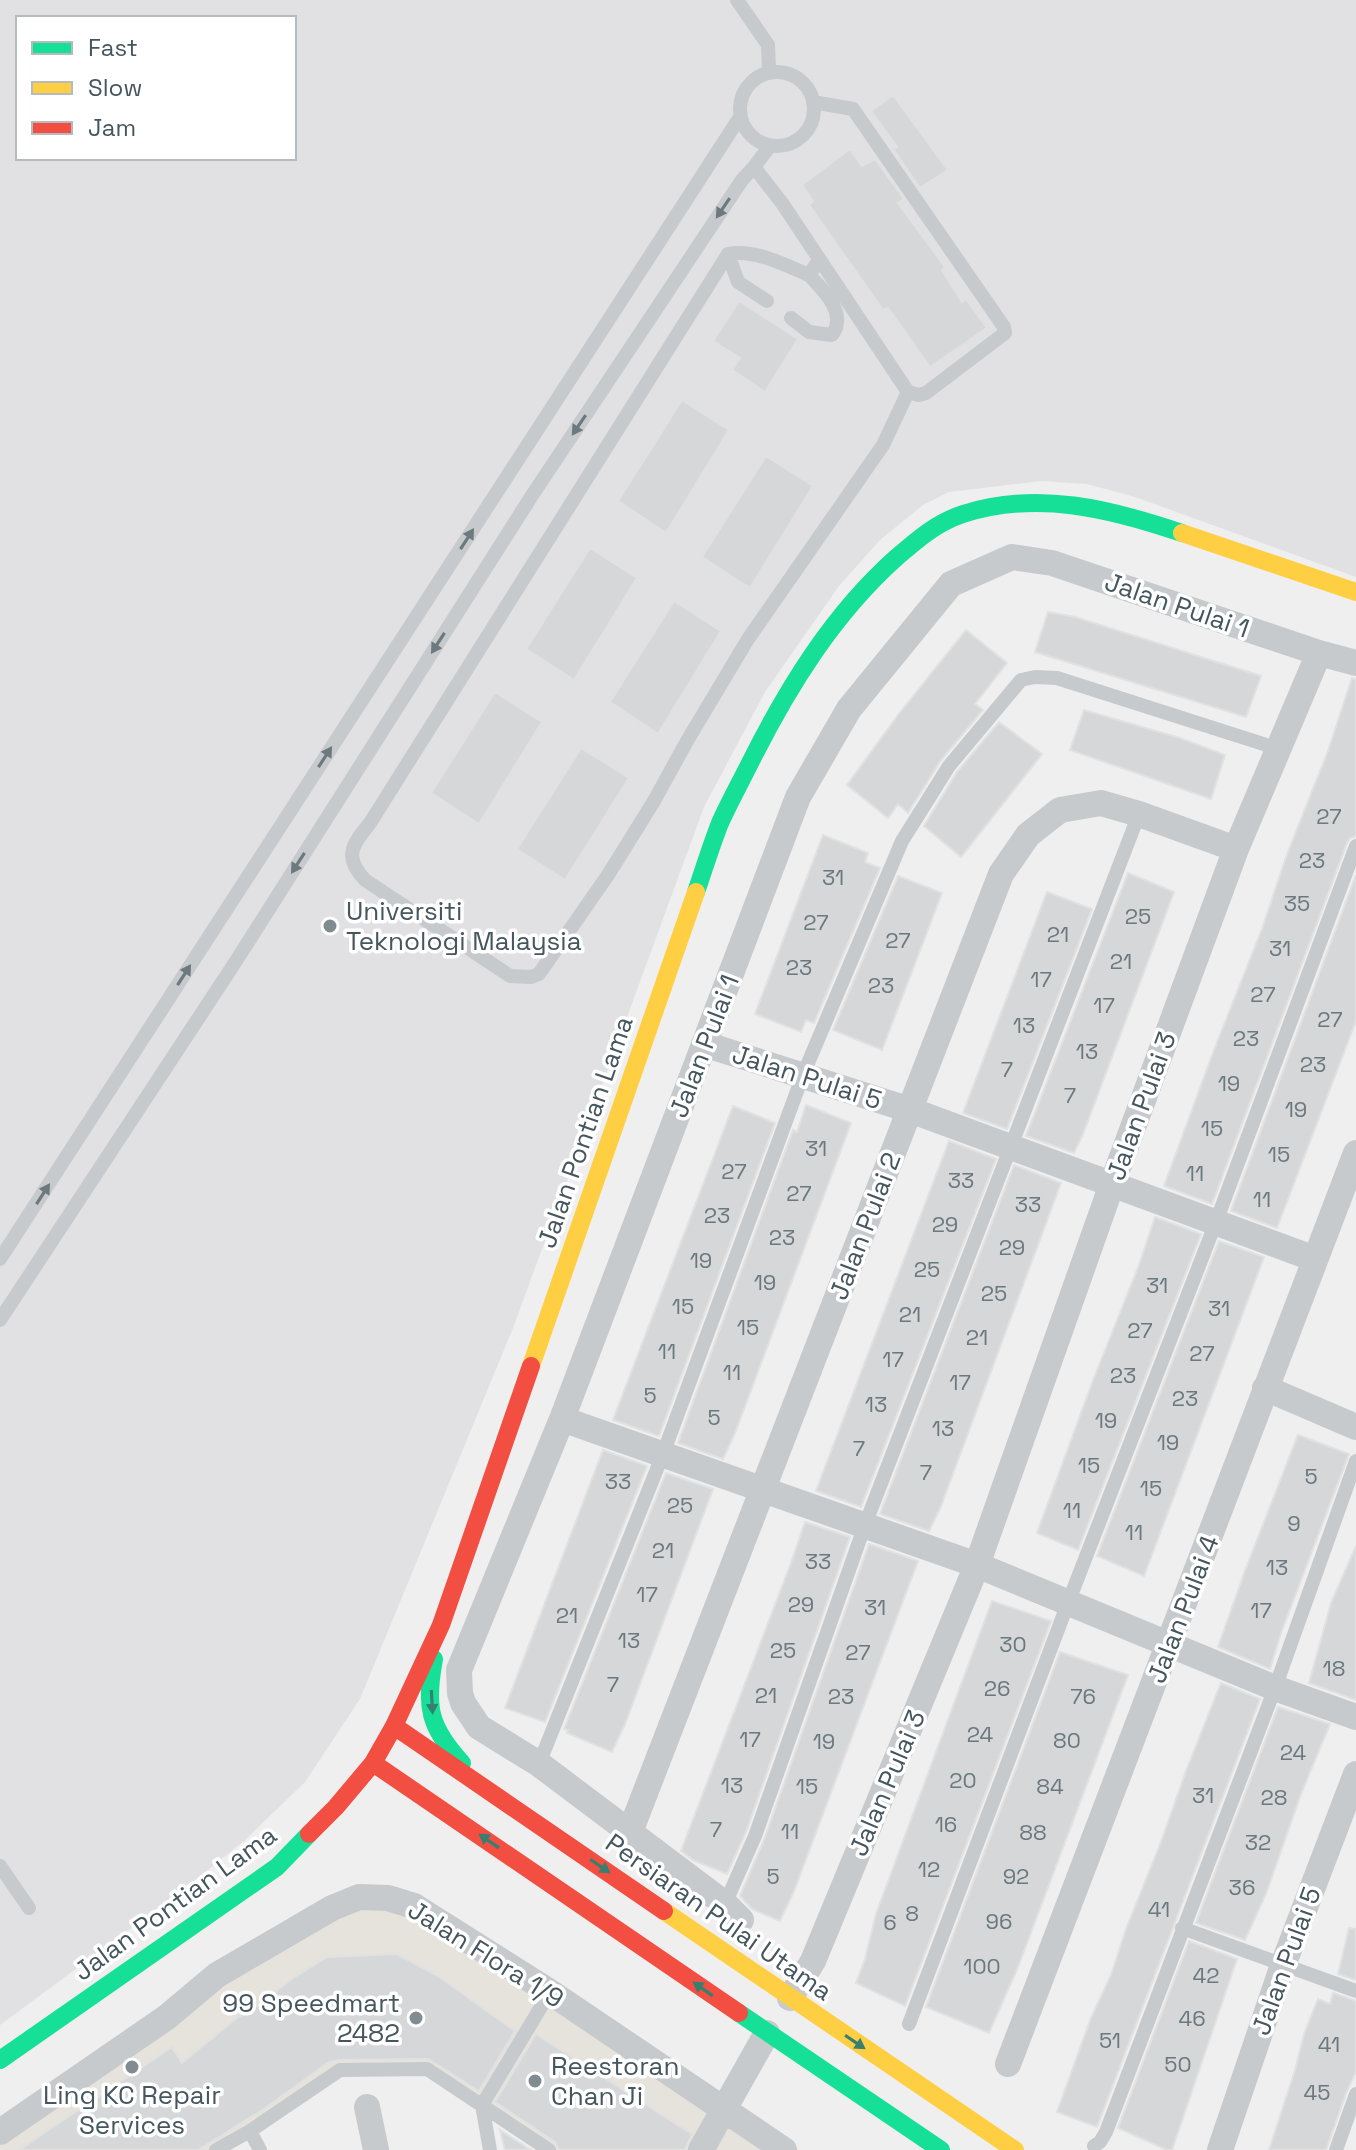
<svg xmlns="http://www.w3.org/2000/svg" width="1356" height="2150" font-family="'Space Grotesk',sans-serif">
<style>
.commercial{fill:#e6e2dc}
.education{fill:#e1e0e2;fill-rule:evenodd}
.building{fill:#d6d7d8;stroke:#e1e1e2;stroke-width:2}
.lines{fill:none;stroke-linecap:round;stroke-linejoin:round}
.lane{stroke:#c6cacc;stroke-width:14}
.street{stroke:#c6cacc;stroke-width:26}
.fast{stroke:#16e098;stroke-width:18}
.slow{stroke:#ffcf43;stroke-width:18}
.jam{stroke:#f24e42;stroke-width:18}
.oneway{fill:#6c797f}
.oneway2{fill:#377f6f}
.poi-dot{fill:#818c91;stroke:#fff;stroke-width:3}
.labels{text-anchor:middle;stroke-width:7;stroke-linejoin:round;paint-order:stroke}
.number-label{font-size:22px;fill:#6b787e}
.street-label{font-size:26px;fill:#45565e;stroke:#fff}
.poi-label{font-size:26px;fill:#45565e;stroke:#fff;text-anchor:start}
</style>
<rect width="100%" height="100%" fill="#f0efef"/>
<path class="commercial" d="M 394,1890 L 763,2126 L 799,2150 L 539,2150 L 425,2075 L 342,2074 L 228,2150 L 0,2150 L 0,2120 L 163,2009 Z"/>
<path class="education" d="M 0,0 L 1356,0 L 1356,577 L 1135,497 L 1087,484 L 1042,481 L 949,492 L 923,505 L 880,540 L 839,586 L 765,692 L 704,807 L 513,1328 L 360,1699 L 305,1782 L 244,1841 L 180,1892 L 0,2025 ZM 18,18 L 294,18 L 294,158 L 18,158 Z"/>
<path class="building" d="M 893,95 L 948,170 L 920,188 L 893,149 L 897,147 L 871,111 Z
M 850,149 L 862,166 L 875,159 L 904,199 L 898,203 L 945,267 L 942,270 L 962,302 L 966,299 L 987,328 L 930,367 L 888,308 L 883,310 L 809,205 L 813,201 L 802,185 Z
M 739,301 L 798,339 L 765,392 L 732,370 L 740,358 L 713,341 Z
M 682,400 L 729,430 L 666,533 L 618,501 Z
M 766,456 L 813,486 L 750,588 L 702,557 Z
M 590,548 L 637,578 L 574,680 L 526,649 Z
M 674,601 L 721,631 L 658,734 L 610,702 Z
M 1048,612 L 1075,617 L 1261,676 L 1246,717 L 1035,652 Z
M 966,630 L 1007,663 L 975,704 L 983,710 L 941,760 L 908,813 L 898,804 L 888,818 L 847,785 L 898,715 Z
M 1352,678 L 1356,679 L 1356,836 L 1350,838 L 1347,843 L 1212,1204 L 1164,1186 L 1214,1050 L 1262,929 L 1286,857 L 1328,751 Z
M 495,692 L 542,722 L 479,824 L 431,793 Z
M 1084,710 L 1180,738 L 1225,755 L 1211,799 L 1070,750 Z
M 999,722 L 1042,754 L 961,857 L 924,826 L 957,772 Z
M 581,748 L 629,778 L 565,880 L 517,849 Z
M 823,835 L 868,853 L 865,862 L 880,868 L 814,1023 L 806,1020 L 801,1032 L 755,1014 Z
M 1128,873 L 1174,892 L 1083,1134 L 1074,1153 L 1026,1136 Z
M 1356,875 L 1356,1021 L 1277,1228 L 1231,1211 Z
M 898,876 L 942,893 L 882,1050 L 833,1030 Z
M 1047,892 L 1092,909 L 1007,1129 L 963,1113 Z
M 806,1105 L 851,1123 L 735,1433 L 723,1459 L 678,1443 L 793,1130 L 797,1132 Z
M 733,1106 L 775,1123 L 659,1436 L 613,1420 Z
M 949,1141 L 996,1159 L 861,1507 L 816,1491 Z
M 1014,1165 L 1061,1183 L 941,1506 L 929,1531 L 880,1514 Z
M 1155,1217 L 1201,1234 L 1078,1550 L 1037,1533 L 1092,1383 L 1139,1265 Z
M 1219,1241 L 1264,1257 L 1144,1576 L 1097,1556 Z
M 1298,1435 L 1349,1454 L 1281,1633 L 1270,1669 L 1218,1647 L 1246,1568 Z
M 603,1450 L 647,1466 L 545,1722 L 505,1708 Z
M 666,1473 L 713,1489 L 625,1724 L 612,1752 L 567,1733 L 568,1730 L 564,1729 Z
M 805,1522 L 850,1537 L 746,1832 L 727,1874 L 693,1860 L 681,1851 L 791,1563 Z
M 869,1544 L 918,1561 L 794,1891 L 780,1921 L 752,1909 L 740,1896 L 764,1840 Z
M 1356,1546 L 1356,1700 L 1309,1683 L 1331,1603 Z
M 992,1601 L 1051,1621 L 905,2006 L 856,1983 L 865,1959 L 876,1914 Z
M 1060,1652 L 1128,1675 L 1018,1967 L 989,2033 L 926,2007 Z
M 1221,1683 L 1260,1699 L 1097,2127 L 1057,2112 L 1091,2018 L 1111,1975 L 1126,1929 L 1161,1842 L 1186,1771 Z
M 1278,1707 L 1330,1724 L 1301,1794 L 1266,1894 L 1245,1940 L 1196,1923 Z
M 1349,1928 L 1356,1929 L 1356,1980 L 1338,1974 Z
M 1189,1941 L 1237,1959 L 1172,2150 L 1167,2150 L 1118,2128 Z
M 397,1954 L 438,1976 L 515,2031 L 479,2091 L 428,2059 L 340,2060 L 329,2062 L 264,2109 L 198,2150 L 19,2150 L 172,2047 L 182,2063 L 234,2020 L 260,2004 L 290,1980 L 327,1957 Z
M 1333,1993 L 1356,2001 L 1356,2072 L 1347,2091 L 1326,2150 L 1269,2150 L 1295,2070 L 1304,2034 L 1318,1999 L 1330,2004 Z
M 536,2034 L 692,2134 L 685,2150 L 559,2150 L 555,2142 L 495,2102 Z
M 500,2130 L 531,2150 L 505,2150 Z"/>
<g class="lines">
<path class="lane" d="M 737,0 L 768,45 L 769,72
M740 109a37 37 0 1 1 74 0a37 37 0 1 1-74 0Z
M 754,167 L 782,203 L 908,392 L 919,395 L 926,393 L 1005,333 L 1004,327 L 853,109 L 813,102
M 728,254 L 738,282 L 767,301
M 819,260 L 809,275 C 785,265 755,249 728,254 L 370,823 C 352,845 343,857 365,880 L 510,976 L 531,977 L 539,974 L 608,875 L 654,801 L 687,741 L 748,639 L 883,445 L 908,392
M 791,318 L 809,332 L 832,335 C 848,313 823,290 809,275
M 0,1259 L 740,117
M 0,1320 L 236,961 L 531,497 L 742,180 L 754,167 L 770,146
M 539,1764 L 663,1454 L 803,1075 L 902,841 L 949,766 L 1021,680 L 1035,677 L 1057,678 L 1279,749
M 0,1866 L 29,1908
M 725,1904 L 755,1836 L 865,1525 L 1139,814
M 1182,1928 L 1356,1991
M 909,2024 L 1068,1603 L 1216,1222 L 1356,846
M 250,2131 L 260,2150
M 1094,2146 L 1100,2142 L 1106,2132 L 1275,1688 L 1356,1461
M 216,2150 L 250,2131 L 340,2070 L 427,2069 L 549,2150
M 490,2150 L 482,2105 L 550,1992
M 1336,2150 L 1356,2094"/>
<path class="street" d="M 704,1044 L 910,1110 L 1315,1259
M 1265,1388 L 1356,1427
M 562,1419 L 977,1565 L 1275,1688 L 1356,1717
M 630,1832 L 1001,874 L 1028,835 L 1060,810 L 1101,803 L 1139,814 L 1236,849
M 741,1920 L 725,1904 L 539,1764 L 479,1727 L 463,1703 L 460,1693 L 459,1670 L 562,1419 L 798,797 L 849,709 L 951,584 L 1012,557 L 1052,563 L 1319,653 L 1356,663
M 790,1998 L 813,1961 L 977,1565 L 1112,1184 L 1236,849 L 1319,653
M 1008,2064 L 1356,1153
M 367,2107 L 376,2150
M 0,2132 L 167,2017 L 217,1975 L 332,1908 L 359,1897 L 388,1898 L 414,1906 L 550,1992 L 784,2150
M 701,2150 L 767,2033
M 1220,2150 L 1283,1965 L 1356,1774"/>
<path class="fast" d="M 696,892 C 704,869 711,846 720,823 C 729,803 740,783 750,763 C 788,687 833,614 897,557 C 918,539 936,523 963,514 C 1037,490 1111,509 1182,533
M 434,1659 C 425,1707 429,1727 462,1763
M 739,2013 L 941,2150
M 0,2060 L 277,1867 L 309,1834"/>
<path class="slow" d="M 1182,533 L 1356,592
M 531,1366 L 696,892
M 664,1911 L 1015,2150"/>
<path class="jam" d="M 394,1726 L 664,1911
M 373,1763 L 739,2013
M 309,1834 L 336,1807 L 373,1763 L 394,1726 L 441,1625 L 531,1366"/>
</g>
<defs><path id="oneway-solid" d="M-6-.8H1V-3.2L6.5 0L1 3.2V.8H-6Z" transform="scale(2)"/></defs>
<g class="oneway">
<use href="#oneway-solid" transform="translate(723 208) rotate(124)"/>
<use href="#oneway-solid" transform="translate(579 425) rotate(124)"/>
<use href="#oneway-solid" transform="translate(467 539) rotate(-57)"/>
<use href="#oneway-solid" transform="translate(438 643) rotate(123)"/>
<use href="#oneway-solid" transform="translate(325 757) rotate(-57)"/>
<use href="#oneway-solid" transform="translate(298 863) rotate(123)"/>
<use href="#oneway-solid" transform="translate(184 975) rotate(-57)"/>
<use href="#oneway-solid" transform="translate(43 1194) rotate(-57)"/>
</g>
<g class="oneway2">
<use href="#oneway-solid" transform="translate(432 1702) rotate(87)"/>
<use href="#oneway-solid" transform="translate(489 1841) rotate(-145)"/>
<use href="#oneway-solid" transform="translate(600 1866) rotate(34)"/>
<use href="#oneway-solid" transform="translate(703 1989) rotate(-145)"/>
<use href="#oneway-solid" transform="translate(855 2042) rotate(34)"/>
</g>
<g class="poi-dot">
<circle cx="330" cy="926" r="8"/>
<circle cx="416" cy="2018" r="8"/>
<circle cx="132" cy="2067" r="8"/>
<circle cx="535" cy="2081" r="8"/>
</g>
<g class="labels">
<g class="number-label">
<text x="1329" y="824">27</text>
<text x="1312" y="868">23</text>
<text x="833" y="885">31</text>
<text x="1297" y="911">35</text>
<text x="1138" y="924">25</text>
<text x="816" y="930">27</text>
<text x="1058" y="942">21</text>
<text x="898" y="948">27</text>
<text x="1280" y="956">31</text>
<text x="1121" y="969">21</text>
<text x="799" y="975">23</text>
<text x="1041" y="987">17</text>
<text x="881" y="993">23</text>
<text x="1263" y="1002">27</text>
<text x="1104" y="1013">17</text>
<text x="1330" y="1027">27</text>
<text x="1024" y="1033">13</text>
<text x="1246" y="1046">23</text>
<text x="1087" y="1059">13</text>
<text x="1313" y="1072">23</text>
<text x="1007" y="1077">7</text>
<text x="1229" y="1091">19</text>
<text x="1070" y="1103">7</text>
<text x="1296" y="1117">19</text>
<text x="1212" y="1136">15</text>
<text x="816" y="1156">31</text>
<text x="1279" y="1162">15</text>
<text x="734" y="1179">27</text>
<text x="1195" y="1181">11</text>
<text x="961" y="1188">33</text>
<text x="799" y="1201">27</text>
<text x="1262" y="1207">11</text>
<text x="1028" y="1212">33</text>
<text x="717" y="1223">23</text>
<text x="945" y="1232">29</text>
<text x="782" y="1245">23</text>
<text x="1012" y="1255">29</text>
<text x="701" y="1268">19</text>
<text x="927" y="1277">25</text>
<text x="765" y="1290">19</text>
<text x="1157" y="1293">31</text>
<text x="994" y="1301">25</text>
<text x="683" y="1314">15</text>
<text x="1219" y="1316">31</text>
<text x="910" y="1322">21</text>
<text x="748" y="1335">15</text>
<text x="1140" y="1338">27</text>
<text x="977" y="1345">21</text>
<text x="667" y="1359">11</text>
<text x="1202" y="1361">27</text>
<text x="893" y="1367">17</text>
<text x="732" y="1380">11</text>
<text x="1123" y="1383">23</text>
<text x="960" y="1390">17</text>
<text x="650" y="1403">5</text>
<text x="1185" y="1406">23</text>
<text x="876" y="1412">13</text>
<text x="714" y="1425">5</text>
<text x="1106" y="1428">19</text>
<text x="943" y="1436">13</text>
<text x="1168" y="1450">19</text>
<text x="859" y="1456">7</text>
<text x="1089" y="1473">15</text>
<text x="926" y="1480">7</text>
<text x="1311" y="1484">5</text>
<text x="618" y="1489">33</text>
<text x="1151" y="1496">15</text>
<text x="680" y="1513">25</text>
<text x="1072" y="1518">11</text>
<text x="1294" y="1531">9</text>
<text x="1134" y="1540">11</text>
<text x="663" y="1558">21</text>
<text x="818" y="1569">33</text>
<text x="1277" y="1575">13</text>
<text x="647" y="1602">17</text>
<text x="801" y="1612">29</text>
<text x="875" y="1615">31</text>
<text x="1261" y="1618">17</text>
<text x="567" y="1623">21</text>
<text x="629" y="1648">13</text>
<text x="1013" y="1652">30</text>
<text x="783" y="1658">25</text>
<text x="858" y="1660">27</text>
<text x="1334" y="1676">18</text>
<text x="613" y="1692">7</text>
<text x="997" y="1696">26</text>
<text x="766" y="1703">21</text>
<text x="841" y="1704">23</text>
<text x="1083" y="1704">76</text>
<text x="980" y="1742">24</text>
<text x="750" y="1747">17</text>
<text x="1067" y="1748">80</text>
<text x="824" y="1749">19</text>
<text x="1293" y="1760">24</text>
<text x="963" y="1788">20</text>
<text x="732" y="1793">13</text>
<text x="807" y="1794">15</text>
<text x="1050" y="1794">84</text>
<text x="1203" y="1803">31</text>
<text x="1274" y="1805">28</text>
<text x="946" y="1832">16</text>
<text x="716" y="1837">7</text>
<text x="790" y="1839">11</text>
<text x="1033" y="1840">88</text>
<text x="1258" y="1850">32</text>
<text x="929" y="1877">12</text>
<text x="773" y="1884">5</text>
<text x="1016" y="1884">92</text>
<text x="1242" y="1895">36</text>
<text x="1159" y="1917">41</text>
<text x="912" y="1921">8</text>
<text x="999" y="1929">96</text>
<text x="890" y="1930">6</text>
<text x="982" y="1974">100</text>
<text x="1206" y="1983">42</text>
<text x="1192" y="2026">46</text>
<text x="1110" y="2048">51</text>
<text x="1329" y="2052">41</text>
<text x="1178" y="2072">50</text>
<text x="1317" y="2100">45</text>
</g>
<g class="street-label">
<text transform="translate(1177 605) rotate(19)" y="9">Jalan Pulai 1</text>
<text transform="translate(704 1046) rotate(-69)" y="9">Jalan Pulai 1</text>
<text transform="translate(807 1077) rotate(18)" y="9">Jalan Pulai 5</text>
<text transform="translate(1141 1106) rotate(-70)" y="9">Jalan Pulai 3</text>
<text transform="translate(585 1132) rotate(-71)" y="9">Jalan Pontian Lama</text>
<text transform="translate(865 1226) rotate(-69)" y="9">Jalan Pulai 2</text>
<text transform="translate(1183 1609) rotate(-69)" y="9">Jalan Pulai 4</text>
<text transform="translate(887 1783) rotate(-67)" y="9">Jalan Pulai 3</text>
<text transform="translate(175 1903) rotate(-36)" y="9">Jalan Pontian Lama</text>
<text transform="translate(719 1917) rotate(35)" y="9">Persiaran Pulai Utama</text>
<text transform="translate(486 1954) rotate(32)" y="9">Jalan Flora 1/9</text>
<text transform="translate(1286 1961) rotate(-70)" y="9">Jalan Pulai 5</text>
</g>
<g class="poi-label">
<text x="346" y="920">Universiti<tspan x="346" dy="30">Teknologi Malaysia</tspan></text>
<text x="400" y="2012" text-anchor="end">99 Speedmart<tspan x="400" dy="30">2482</tspan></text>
<text x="551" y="2075">Reestoran<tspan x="551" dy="30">Chan Ji</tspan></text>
<text x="132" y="2104" text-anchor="middle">Ling KC Repair<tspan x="132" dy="30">Services</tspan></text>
</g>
</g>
<rect x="16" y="16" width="280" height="144" fill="#ffffff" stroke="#b5bbbf" stroke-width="2"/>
<rect x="32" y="42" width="40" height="12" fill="#16e098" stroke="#b5bbbf" stroke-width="2"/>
<text x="88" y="56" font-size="24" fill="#45565e">Fast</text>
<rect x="32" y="82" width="40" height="12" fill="#ffcf43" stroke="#b5bbbf" stroke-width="2"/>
<text x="88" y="96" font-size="24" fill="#45565e">Slow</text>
<rect x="32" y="122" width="40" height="12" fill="#f24e42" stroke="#b5bbbf" stroke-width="2"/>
<text x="88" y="136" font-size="24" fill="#45565e">Jam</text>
</svg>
